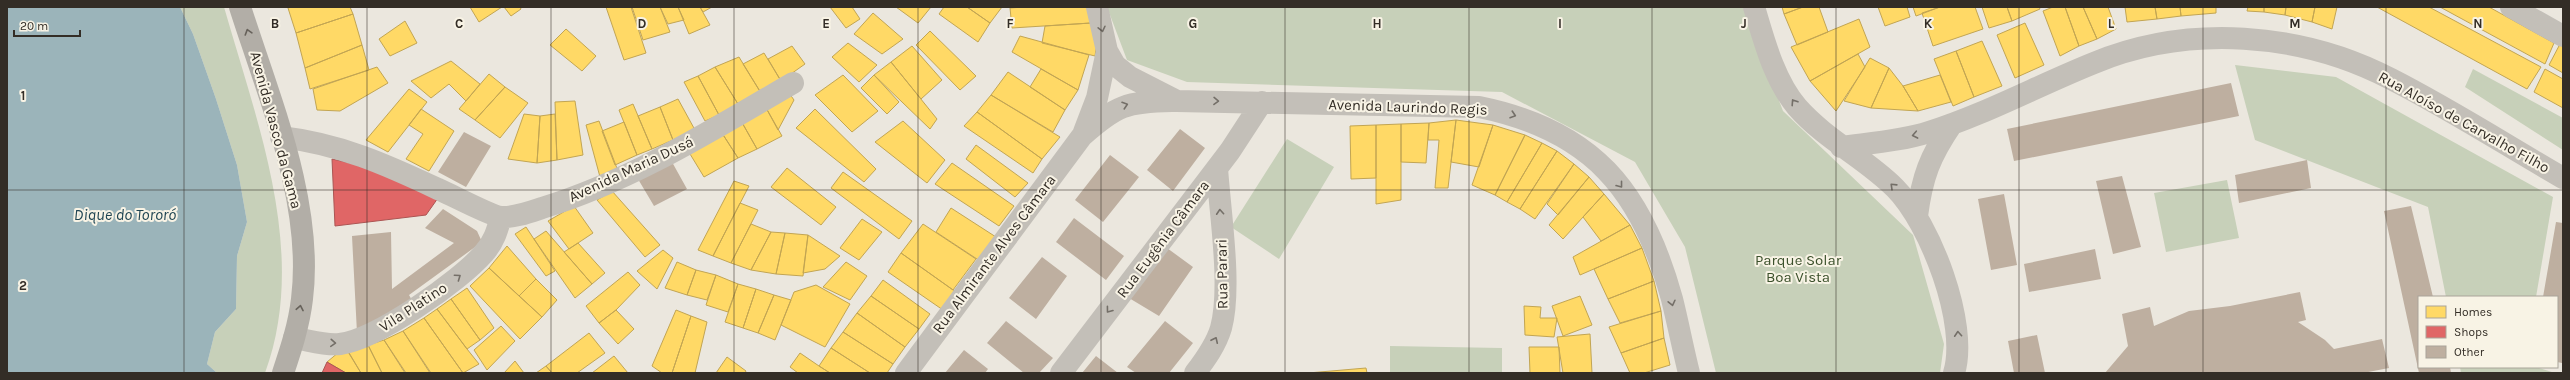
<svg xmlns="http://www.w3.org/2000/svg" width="2570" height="380" font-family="Karla,sans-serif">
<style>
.green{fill:#c7d0b9}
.water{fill:#9bb4ba}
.homes{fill:#ffd966;stroke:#c2a553}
.shops{fill:#e06666;stroke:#ac5553}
.building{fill:#beafa0}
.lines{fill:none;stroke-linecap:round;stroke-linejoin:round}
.minor{stroke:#c3bfb8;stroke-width:22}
.major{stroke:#b2aea7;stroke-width:22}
.oneway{stroke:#746f68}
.oneway2{stroke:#66615a}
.grid{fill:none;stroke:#332d26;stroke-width:1;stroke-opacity:0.55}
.labels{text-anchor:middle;stroke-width:4;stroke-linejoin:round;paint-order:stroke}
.street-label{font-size:15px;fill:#332d26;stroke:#f8f3e5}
.park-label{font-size:15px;fill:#3b502b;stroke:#f8f3e5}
.water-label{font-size:16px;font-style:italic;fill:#1e4452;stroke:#f8f3e5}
.grid-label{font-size:13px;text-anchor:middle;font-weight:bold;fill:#332d26;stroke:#f8f3e5;stroke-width:4;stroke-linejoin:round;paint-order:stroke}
</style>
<rect width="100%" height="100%" fill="#ebe7de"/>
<path class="green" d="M 180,7 L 224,7 C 257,123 309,253 265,373 L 217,373 L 207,364 L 215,332 L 236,309 L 237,256 L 247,222 L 237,165 L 216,99 L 193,34 Z
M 1107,7 L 1743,7 L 1783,111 L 1913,235 L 1944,344 L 1940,373 L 1716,373 L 1685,247 L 1635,162 L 1502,92 L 1187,82 L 1127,60 Z
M 2235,65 L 2336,77 L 2553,197 L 2536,297 L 2446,297 L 2428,207 L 2255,140 Z
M 2473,69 L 2563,118 L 2563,150 L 2465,87 Z
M 1287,139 L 1334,167 L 1279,259 L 1231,227 Z
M 2227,180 L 2239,238 L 2166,252 L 2154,193 Z
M 1390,346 L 1502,348 L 1502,373 L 1390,373 Z
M 2460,367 L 2536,367 L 2555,373 L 2461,373 Z"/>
<path class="water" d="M 7,7 L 180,7 L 193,34 L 216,99 L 237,165 L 247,222 L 237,256 L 236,309 L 215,332 L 207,364 L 217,373 L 7,373 Z"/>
<path class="homes" d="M 290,7 L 350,7 L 353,14 L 296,33 L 288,8 Z
M 470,7 L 502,7 L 479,22 Z
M 504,7 L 520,7 L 521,9 L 511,16 Z
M 606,7 L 631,7 L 646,53 L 624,60 Z
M 632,7 L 660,7 L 670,32 L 643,40 Z
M 660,7 L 678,7 L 684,20 L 668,24 Z
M 678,7 L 700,7 L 710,25 L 689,34 Z
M 700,7 L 712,7 L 703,12 Z
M 830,7 L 852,7 L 860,19 L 846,28 Z
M 896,7 L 931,7 L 918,23 Z
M 944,7 L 967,7 L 990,23 L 978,42 L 939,14 Z
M 967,7 L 1002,7 L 990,23 Z
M 1024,7 L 1087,7 L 1091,23 L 1012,28 L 1010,8 Z
M 1782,7 L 1803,7 L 1784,14 Z
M 1803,7 L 1819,7 L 1828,32 L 1797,45 L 1784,14 Z
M 1878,7 L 1907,7 L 1910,17 L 1885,26 Z
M 1913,7 L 1940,7 L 1916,16 Z
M 1940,7 L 1975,7 L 1983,29 L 1933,46 L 1922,13 Z
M 1982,7 L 2007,7 L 2012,21 L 1989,28 Z
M 2007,7 L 2039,7 L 2040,9 L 2012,21 Z
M 2053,7 L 2065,7 L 2079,46 L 2060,56 L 2043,11 Z
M 2065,7 L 2083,7 L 2097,39 L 2079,46 Z
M 2083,7 L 2108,7 L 2116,29 L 2097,39 Z
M 2125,7 L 2155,7 L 2157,19 L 2127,22 Z
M 2155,7 L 2180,7 L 2181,16 L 2157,19 Z
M 2180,7 L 2216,7 L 2216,13 L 2181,16 Z
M 2248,7 L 2264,7 L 2264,12 L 2247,11 Z
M 2264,7 L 2286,7 L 2285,15 L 2264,12 Z
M 2286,7 L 2315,7 L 2312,22 L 2285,15 Z
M 2315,7 L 2337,7 L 2332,29 L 2312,22 Z
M 2377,7 L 2429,7 L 2541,67 L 2527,89 Z
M 2440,7 L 2489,7 L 2554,43 L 2545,64 Z
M 873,13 L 903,39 L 882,54 L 854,34 Z
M 353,14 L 362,45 L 305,68 L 296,33 Z
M 1859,19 L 1870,47 L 1810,81 L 1791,47 Z
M 405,21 L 417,43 L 390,56 L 379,39 Z
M 1091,23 L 1097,43 L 1095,56 L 1042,43 L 1045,26 Z
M 2025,23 L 2044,65 L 2015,78 L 1997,35 Z
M 566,29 L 596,56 L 582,71 L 550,45 Z
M 930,31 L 976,76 L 960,90 L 916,45 Z
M 1020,36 L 1089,55 L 1078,90 L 1012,52 Z
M 1982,41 L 2002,86 L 1974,97 L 1956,51 Z
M 848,43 L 877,65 L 859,82 L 832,57 Z
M 2560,44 L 2563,46 L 2563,73 L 2549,65 Z
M 362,45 L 369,70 L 310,89 L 305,68 Z
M 792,46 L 805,64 L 781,81 L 768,59 Z
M 912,46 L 942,80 L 921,99 L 891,62 Z
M 1956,51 L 1974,97 L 1953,106 L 1934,59 Z
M 764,53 L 781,81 L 761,93 L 743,64 Z
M 1858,54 L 1865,67 L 1836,111 L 1810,81 Z
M 739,57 L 761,93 L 738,104 L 715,67 Z
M 1870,58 L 1889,68 L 1871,108 L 1844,101 Z
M 451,61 L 480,84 L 466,101 L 449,84 L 431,98 L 411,81 Z
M 891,62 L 937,119 L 930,129 L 874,75 Z
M 377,67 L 388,83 L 340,111 L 317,110 L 313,89 Z
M 715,67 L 738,104 L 719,115 L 698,76 Z
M 1889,68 L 1903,86 L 1918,111 L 1871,108 Z
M 1041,69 L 1078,90 L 1065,110 L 1030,87 Z
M 2545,69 L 2563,79 L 2563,108 L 2534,92 Z
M 1008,72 L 1065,110 L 1053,132 L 991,95 Z
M 489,74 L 505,87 L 475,120 L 459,109 Z
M 843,75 L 878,111 L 852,132 L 815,95 Z
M 874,75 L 899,102 L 887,114 L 861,88 Z
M 1940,75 L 1951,102 L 1918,111 L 1903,86 Z
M 698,76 L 719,115 L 705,121 L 684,82 Z
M 505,87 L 528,103 L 500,138 L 475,120 Z
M 409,89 L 427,102 L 388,152 L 366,140 Z
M 789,93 L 794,100 L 778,130 L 765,106 Z
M 991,95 L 1060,137 L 1042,159 L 977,112 Z
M 678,99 L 695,130 L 673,140 L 660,107 Z
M 575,101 L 583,155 L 557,160 L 555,102 Z
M 633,104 L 652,149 L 637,155 L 619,110 Z
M 765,106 L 782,136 L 757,149 L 740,119 Z
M 660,107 L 673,140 L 652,149 L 638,116 Z
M 421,109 L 454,131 L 429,171 L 406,159 L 423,134 L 409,125 Z
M 815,109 L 876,169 L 864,182 L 796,128 Z
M 977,112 L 1042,159 L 1033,173 L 964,126 Z
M 524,114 L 540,116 L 537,163 L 508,159 Z
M 555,114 L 557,160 L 537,163 L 540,116 Z
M 740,119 L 757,149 L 738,158 L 720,130 Z
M 1456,120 L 1493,125 L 1479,167 L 1451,162 Z
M 1456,120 L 1448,188 L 1435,188 L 1439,140 L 1428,140 L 1429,123 Z
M 599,121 L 618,171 L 600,177 L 586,125 Z
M 903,121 L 945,160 L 927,183 L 875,142 Z
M 624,122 L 637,155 L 615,165 L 602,131 Z
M 1429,123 L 1426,163 L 1401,162 L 1401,124 Z
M 1401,124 L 1401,200 L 1376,204 L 1376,125 Z
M 1376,125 L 1376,178 L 1351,179 L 1350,126 Z
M 1493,125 L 1525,135 L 1495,195 L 1472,185 Z
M 720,130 L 738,158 L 704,177 L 687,149 Z
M 1525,135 L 1542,143 L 1507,202 L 1495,195 Z
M 1542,143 L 1557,151 L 1520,209 L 1507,202 Z
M 976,145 L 1028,183 L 1015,197 L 966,159 Z
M 1557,151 L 1574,164 L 1535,219 L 1520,209 Z
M 952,163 L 1014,206 L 999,226 L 935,184 Z
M 1574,164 L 1589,177 L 1558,215 L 1547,204 Z
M 787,168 L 836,207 L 821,225 L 771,187 Z
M 843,172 L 912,221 L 899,239 L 831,188 Z
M 1589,177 L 1604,194 L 1563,239 L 1549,225 Z
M 734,181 L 749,186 L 713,256 L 698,250 Z
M 612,191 L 660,245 L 645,257 L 597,200 Z
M 1604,194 L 1630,225 L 1601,241 L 1583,217 Z
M 740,203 L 758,210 L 731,263 L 713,256 Z
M 574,206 L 593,233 L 569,249 L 548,221 Z
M 951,208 L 996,237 L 980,261 L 936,232 Z
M 862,219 L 882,232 L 859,260 L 840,248 Z
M 751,224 L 771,232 L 751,270 L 731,263 Z
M 923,224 L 976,259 L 953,290 L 901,253 Z
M 1630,225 L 1642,248 L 1580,275 L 1573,257 Z
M 526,227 L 555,271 L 546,276 L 515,234 Z
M 546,231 L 592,284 L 575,298 L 534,239 Z
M 771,232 L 785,233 L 776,274 L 751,270 Z
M 785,233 L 808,235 L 803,276 L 776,274 Z
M 808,235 L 840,256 L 825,269 L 803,273 Z
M 578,243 L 605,273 L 592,284 L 564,252 Z
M 507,246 L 536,279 L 519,296 L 489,268 Z
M 1642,248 L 1654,281 L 1608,299 L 1594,269 Z
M 663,250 L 673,258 L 657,289 L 637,271 Z
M 901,253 L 956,292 L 943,310 L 888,272 Z
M 677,262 L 696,270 L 687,295 L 665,288 Z
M 846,262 L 867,276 L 850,300 L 823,287 Z
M 489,268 L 542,317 L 520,339 L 470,286 Z
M 696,270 L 716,275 L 707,300 L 687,295 Z
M 628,272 L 640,285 L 616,310 L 599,323 L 586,306 Z
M 716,275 L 738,284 L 728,312 L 706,305 Z
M 536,279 L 557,300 L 542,317 L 519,296 Z
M 883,280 L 930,314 L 919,329 L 871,296 Z
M 1654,281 L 1661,311 L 1620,323 L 1608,299 Z
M 738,284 L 756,289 L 743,328 L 725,322 Z
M 816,285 L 850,304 L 825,347 L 781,325 L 794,292 Z
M 467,288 L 494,328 L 480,340 L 451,299 Z
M 756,289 L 774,295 L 758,333 L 743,328 Z
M 774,295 L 791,300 L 775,340 L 758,333 Z
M 871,296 L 919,329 L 905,347 L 857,313 Z
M 1580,296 L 1592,325 L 1563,336 L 1552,306 Z
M 451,299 L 480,340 L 467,349 L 437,309 Z
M 1524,306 L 1541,307 L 1540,318 L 1557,318 L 1554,337 L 1525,335 Z
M 437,309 L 467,349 L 479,364 L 463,373 L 424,318 Z
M 616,310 L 634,329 L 618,344 L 599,323 Z
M 676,310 L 691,316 L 672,373 L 662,373 L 652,366 Z
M 1661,311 L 1664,338 L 1621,353 L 1609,327 Z
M 857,313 L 905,347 L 893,364 L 843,332 Z
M 691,316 L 707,322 L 695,373 L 672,373 Z
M 424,318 L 463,373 L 431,373 L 403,331 Z
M 501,326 L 515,341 L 487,370 L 474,350 Z
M 403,331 L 430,373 L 406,373 L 384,340 Z
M 843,332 L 893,364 L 887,373 L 870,373 L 831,348 Z
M 589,333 L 605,353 L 577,373 L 552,373 L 546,366 Z
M 1590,334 L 1592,373 L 1563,373 L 1557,337 Z
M 1664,338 L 1670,365 L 1644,373 L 1630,373 L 1621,353 Z
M 384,340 L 405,373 L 382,373 L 368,345 Z
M 368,345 L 382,373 L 361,373 L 348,351 Z
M 345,347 L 361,373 L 346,373 L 327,362 Z
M 1529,347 L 1559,347 L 1560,373 L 1530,373 Z
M 831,348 L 870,373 L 830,373 L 819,366 Z
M 800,353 L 819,366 L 830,373 L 798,373 L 790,367 Z
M 614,356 L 628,373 L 592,373 Z
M 727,357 L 746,371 L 745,373 L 716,373 Z
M 515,361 L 524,373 L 504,373 Z
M 546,366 L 552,373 L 536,373 Z
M 1366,368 L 1367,373 L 1308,373 Z"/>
<path class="shops" d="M 332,159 L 368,167 L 438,198 L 426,215 L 335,226 Z
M 327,362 L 346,373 L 322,373 Z"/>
<path class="building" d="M 2231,83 L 2239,116 L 2014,161 L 2007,129 Z
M 1180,129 L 1205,148 L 1173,191 L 1147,170 Z
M 464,132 L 491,146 L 466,187 L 438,172 Z
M 1110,155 L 1139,177 L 1103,222 L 1075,200 Z
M 2307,160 L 2311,188 L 2239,203 L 2235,175 Z
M 672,162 L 687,189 L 654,206 L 638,179 Z
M 2122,176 L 2141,247 L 2113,254 L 2096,181 Z
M 2004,194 L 2017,265 L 1991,270 L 1978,199 Z
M 2411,206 L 2433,297 L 2419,297 L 2419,367 L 2450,367 L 2451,373 L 2419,373 L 2384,211 Z
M 443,209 L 477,231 L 482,242 L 409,295 L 413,302 L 357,333 L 352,236 L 391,232 L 392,289 L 454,243 L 425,228 Z
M 1074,218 L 1124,256 L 1106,280 L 1056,242 Z
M 2556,222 L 2563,223 L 2562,363 L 2557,362 L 2557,297 L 2543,297 Z
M 1167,248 L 1193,267 L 1159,316 L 1129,298 Z
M 2095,249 L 2101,279 L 2029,292 L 2024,264 Z
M 1042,257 L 1067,276 L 1036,319 L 1009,298 Z
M 2300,292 L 2306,320 L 2298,322 L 2325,340 L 2334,349 L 2382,339 L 2389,368 L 2363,373 L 2105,373 L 2128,346 L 2122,314 L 2150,307 L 2154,326 L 2189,311 L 2230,306 Z
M 1006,321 L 1053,358 L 1039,373 L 1024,373 L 987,343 Z
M 1165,321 L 1193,343 L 1169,373 L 1136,373 L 1127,367 Z
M 2037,335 L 2045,373 L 2014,373 L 2008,341 Z
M 964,350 L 988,369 L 985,373 L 945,373 Z
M 1096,356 L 1118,373 L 1082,373 Z"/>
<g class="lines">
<path class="minor" d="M 1097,7 L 1107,51 L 1115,65 L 1130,77 L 1177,101 L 1479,107 C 1592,130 1642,190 1672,299 C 1678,323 1683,349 1689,373
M 1754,7 C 1764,40 1774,80 1797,107 C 1826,140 1865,158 1895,188 C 1930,223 1969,324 1954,373
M 2511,7 L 2563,36
M 1084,132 L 1097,98 L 1107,51
M 281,137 C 340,144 385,164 438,189 C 450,194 491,216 501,217 C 514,218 530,212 542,208 C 631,181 714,129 793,83
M 1841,147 C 1870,143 1901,141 1929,132 C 1986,114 2039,85 2094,63 C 2188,24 2301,32 2391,79 C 2450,109 2506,145 2563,178
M 1917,216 C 1922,177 1930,156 1952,124
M 294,338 C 308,340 326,346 340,344 C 377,339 460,281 484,253 C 494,242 497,231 501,217
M 906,373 L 1082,136 C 1117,105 1126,102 1172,101
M 1061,373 L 1230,151 L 1262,102
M 1195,373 C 1205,360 1216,345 1221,328 C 1232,287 1220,213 1217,168"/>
<path class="major" d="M 240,7 C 269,98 314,203 302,299 C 299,325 291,349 283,373"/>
</g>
<defs><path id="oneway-chevron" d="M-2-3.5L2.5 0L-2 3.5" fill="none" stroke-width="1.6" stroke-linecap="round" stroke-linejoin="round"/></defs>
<g class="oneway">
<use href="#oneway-chevron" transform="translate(1102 29) rotate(77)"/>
<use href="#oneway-chevron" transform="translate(1216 101) rotate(1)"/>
<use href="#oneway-chevron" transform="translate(1794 102) rotate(-123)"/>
<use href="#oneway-chevron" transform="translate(1125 105) rotate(-18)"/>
<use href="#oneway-chevron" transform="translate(1513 115) rotate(18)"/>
<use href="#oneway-chevron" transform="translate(1915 135) rotate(169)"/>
<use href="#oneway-chevron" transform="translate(1620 185) rotate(52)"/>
<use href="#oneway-chevron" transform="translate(1893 186) rotate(-136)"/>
<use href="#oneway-chevron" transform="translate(1220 212) rotate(-94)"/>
<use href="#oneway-chevron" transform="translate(458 277) rotate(-35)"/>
<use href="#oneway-chevron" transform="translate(1672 303) rotate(77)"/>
<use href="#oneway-chevron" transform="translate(1109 310) rotate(127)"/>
<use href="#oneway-chevron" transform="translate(1958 334) rotate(-94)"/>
<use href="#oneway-chevron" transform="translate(1215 340) rotate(-65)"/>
<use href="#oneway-chevron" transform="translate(333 343) rotate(4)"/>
</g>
<g class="oneway2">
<use href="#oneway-chevron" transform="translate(248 32) rotate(-107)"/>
<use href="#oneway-chevron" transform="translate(300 308) rotate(-79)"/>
</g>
<path class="grid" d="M 184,7 L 184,373M 367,7 L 367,373M 551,7 L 551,373M 734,7 L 734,373M 918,7 L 918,373M 1101,7 L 1101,373M 1285,7 L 1285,373M 1469,7 L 1469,373M 1652,7 L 1652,373M 1836,7 L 1836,373M 2019,7 L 2019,373M 2203,7 L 2203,373M 2386,7 L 2386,373M 7,190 L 2563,190"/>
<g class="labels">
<g class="street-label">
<text transform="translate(1408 107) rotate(2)" y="5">Avenida Laurindo Regis</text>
<text transform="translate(2464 122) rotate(29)" y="5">Rua Aloíso de Carvalho Filho</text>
<text transform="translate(276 130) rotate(75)" y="5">Avenida Vasco da Gama</text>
<text transform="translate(631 169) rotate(-25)" y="5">Avenida Maria Dusá</text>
<text transform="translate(1163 239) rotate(-53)" y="5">Rua Eugênia Câmara</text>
<text transform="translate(994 254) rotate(-53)" y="5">Rua Almirante Alves Câmara</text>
<text transform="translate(1222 274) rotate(-91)" y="5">Rua Parari</text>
<text transform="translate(413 307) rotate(-33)" y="5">Vila Platino</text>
</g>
<g class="park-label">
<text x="1798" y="265">Parque Solar<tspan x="1798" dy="17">Boa Vista</tspan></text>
</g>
<g class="water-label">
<text x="125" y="220">Dique do Tororó</text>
</g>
</g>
<g class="grid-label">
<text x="275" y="28">B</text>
<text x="459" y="28">C</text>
<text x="642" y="28">D</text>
<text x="826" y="28">E</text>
<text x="1010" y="28">F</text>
<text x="1193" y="28">G</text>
<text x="1377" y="28">H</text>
<text x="1560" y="28">I</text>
<text x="1744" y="28">J</text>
<text x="1928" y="28">K</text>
<text x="2111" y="28">L</text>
<text x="2295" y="28">M</text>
<text x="2478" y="28">N</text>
<text x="23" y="100">1</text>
<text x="23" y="290">2</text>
</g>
<rect width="2570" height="380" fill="none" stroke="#332d26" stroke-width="16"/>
<rect x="2418" y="296" width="140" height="72" fill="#f8f3e5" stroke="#a9a499"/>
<rect x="2426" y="306" width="20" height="12" fill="#ffd966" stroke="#a9a499"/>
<text x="2454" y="316" font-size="12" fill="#332d26">Homes</text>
<rect x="2426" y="326" width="20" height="12" fill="#e06666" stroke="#a9a499"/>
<text x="2454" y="336" font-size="12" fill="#332d26">Shops</text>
<rect x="2426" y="346" width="20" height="12" fill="#beafa0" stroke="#a9a499"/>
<text x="2454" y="356" font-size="12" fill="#332d26">Other</text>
<path d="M14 30v6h66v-6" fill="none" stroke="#332d26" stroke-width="2"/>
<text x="20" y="30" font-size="12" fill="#332d26" stroke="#f8f3e5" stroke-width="3" paint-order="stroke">20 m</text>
</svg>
